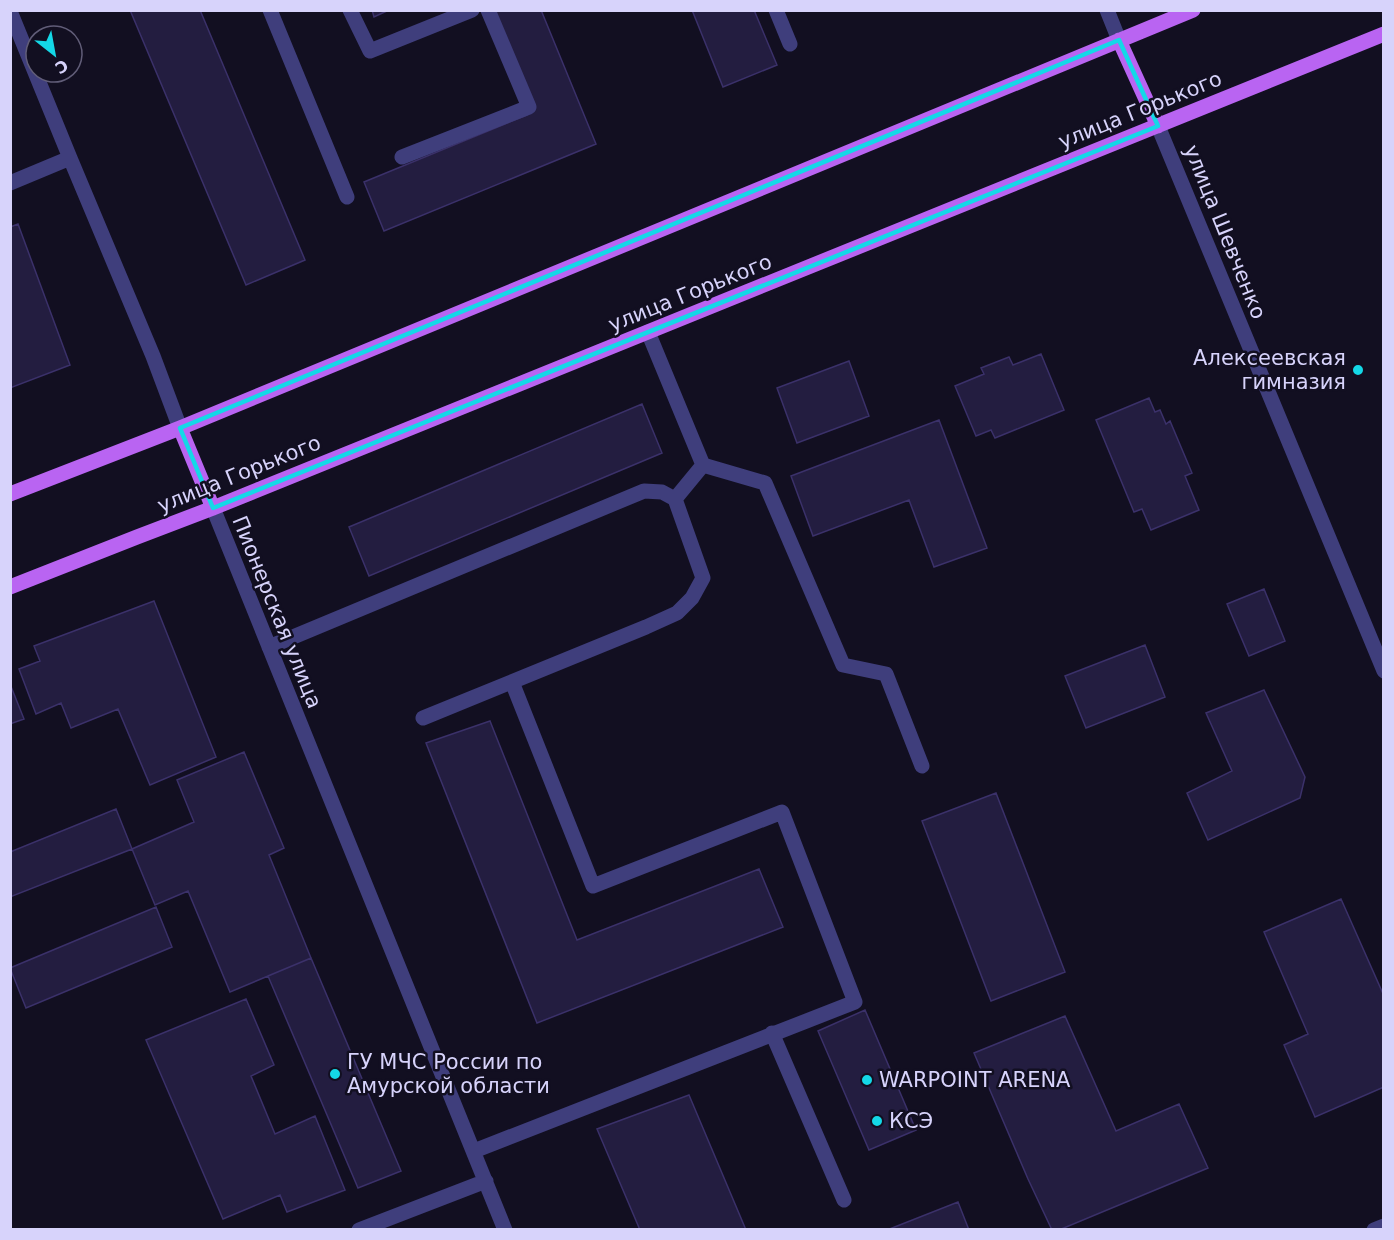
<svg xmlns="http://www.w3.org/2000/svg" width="1394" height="1240" font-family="'DejaVu Sans',sans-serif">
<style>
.building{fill:#231d40;stroke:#3b316a;stroke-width:1.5}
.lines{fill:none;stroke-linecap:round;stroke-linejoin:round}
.minor{stroke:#3f3e7c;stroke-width:15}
.major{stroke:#b964f2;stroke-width:15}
.marked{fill:none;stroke:#14d8e7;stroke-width:4.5;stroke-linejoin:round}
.poi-dot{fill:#14d8e7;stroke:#120f21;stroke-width:2}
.labels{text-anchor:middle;stroke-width:5;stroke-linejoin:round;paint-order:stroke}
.street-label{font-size:21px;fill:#d7d3fb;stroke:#120f21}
.poi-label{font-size:21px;fill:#d7d3fb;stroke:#120f21;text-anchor:start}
</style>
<rect width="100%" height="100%" fill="#120f21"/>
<path class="building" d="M 130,10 L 200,10 L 305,260 L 246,285 Z
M 372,10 L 389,10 L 374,17 Z
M 484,10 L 541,10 L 596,144 L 384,231 L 364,182 L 527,115 Z
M 692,10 L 754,10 L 777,65 L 723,87 Z
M 18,224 L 70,365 L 10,388 L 10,227 Z
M 1041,354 L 1064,410 L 995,438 L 991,430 L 976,436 L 955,386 L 984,374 L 981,368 L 1009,357 L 1013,365 Z
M 849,361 L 869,416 L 797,443 L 777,388 Z
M 1149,398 L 1155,412 L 1160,410 L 1166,424 L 1170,421 L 1192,473 L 1185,476 L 1199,510 L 1151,530 L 1142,509 L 1134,512 L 1096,420 Z
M 642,404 L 662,453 L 369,576 L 349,527 Z
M 939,420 L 987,548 L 934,567 L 909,500 L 813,536 L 791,476 Z
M 1264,589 L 1285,641 L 1249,656 L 1227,604 Z
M 154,601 L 216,757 L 150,785 L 118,709 L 71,728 L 61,703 L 36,714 L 19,669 L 40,661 L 34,646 Z
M 1145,645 L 1165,697 L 1086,728 L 1065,676 Z
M 10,684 L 24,719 L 10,724 Z
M 1264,690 L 1305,777 L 1300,798 L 1208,840 L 1187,793 L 1232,771 L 1206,713 Z
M 490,721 L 577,940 L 759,869 L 783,927 L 537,1023 L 426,743 Z
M 244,752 L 284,848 L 269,855 L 311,958 L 230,992 L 188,891 L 155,905 L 132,849 L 194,822 L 177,780 Z
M 996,793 L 1065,972 L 991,1001 L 922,821 Z
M 116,809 L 132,849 L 10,897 L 10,852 Z
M 1341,899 L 1384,996 L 1384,1087 L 1315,1117 L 1284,1045 L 1308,1034 L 1264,932 Z
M 156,907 L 172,947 L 26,1008 L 10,968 Z
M 311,958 L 401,1171 L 358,1188 L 268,976 Z
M 246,999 L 274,1065 L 251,1076 L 275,1134 L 315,1116 L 345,1190 L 287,1212 L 280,1195 L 223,1219 L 146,1040 Z
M 865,1010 L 916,1130 L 869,1150 L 818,1031 Z
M 1065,1016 L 1116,1131 L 1179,1104 L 1208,1168 L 1059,1230 L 1052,1230 L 1028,1179 L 974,1053 Z
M 689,1095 L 746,1230 L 640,1230 L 597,1129 Z
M 958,1202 L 969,1230 L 887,1230 Z"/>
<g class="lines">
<path class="minor" d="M 270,10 L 347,197
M 350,10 L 370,51 L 472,10
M 776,10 L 790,44
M 1107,10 L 1119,40
M 10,11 L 70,158 L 153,356 L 180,428
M 1158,126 L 1384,671
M 402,157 L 529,107 L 488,10
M 10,183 L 70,158
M 648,332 L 703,465 L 675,499
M 703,465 L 765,483 L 843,665 L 886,674 L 922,766
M 213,508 L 505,1230
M 269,647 L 644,491 L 662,492 L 675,499 L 703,578 L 692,598 L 677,613 L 646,627 L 423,718
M 772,1033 L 844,1200
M 474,1151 L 855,1002 L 782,812 L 593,886 L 512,682
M 359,1230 L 486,1181
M 1374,1230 L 1384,1226"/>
<path class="major" d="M 1119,40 L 1158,126
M 180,428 L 213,508
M 10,494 L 180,428 L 1193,10
M 10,587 L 137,537 L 213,508 L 1384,34"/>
</g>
<path class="marked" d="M 1119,40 L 1158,126 L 213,508 L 180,428 Z"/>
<g class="poi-dot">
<circle cx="1358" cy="370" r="6"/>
<circle cx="335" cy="1074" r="6"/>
<circle cx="867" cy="1080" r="6"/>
<circle cx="877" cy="1121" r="6"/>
</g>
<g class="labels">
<g class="street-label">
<text transform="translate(1140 110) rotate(-22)" y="7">улица Горького</text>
<text transform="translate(1225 232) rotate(68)" y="7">улица Шевченко</text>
<text transform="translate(690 293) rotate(-22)" y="7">улица Горького</text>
<text transform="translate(239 474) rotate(-22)" y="7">улица Горького</text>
<text transform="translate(277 612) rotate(68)" y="7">Пионерская улица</text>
</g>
<g class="poi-label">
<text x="1346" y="365" text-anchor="end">Алексеевская<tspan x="1346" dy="24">гимназия</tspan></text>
<text x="347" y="1069">ГУ МЧС России по<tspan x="347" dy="24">Амурской области</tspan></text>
<text x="879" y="1087">WARPOINT ARENA</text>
<text x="889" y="1128">КСЭ</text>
</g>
</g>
<rect width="1394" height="1240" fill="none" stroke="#d7d3fb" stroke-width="24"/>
<g transform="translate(54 54) rotate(149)"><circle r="28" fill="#120f21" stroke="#615d78" stroke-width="1.5"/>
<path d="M0-4.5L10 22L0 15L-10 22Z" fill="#14d8e7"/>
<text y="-9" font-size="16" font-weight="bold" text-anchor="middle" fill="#d7d3fb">С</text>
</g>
</svg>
